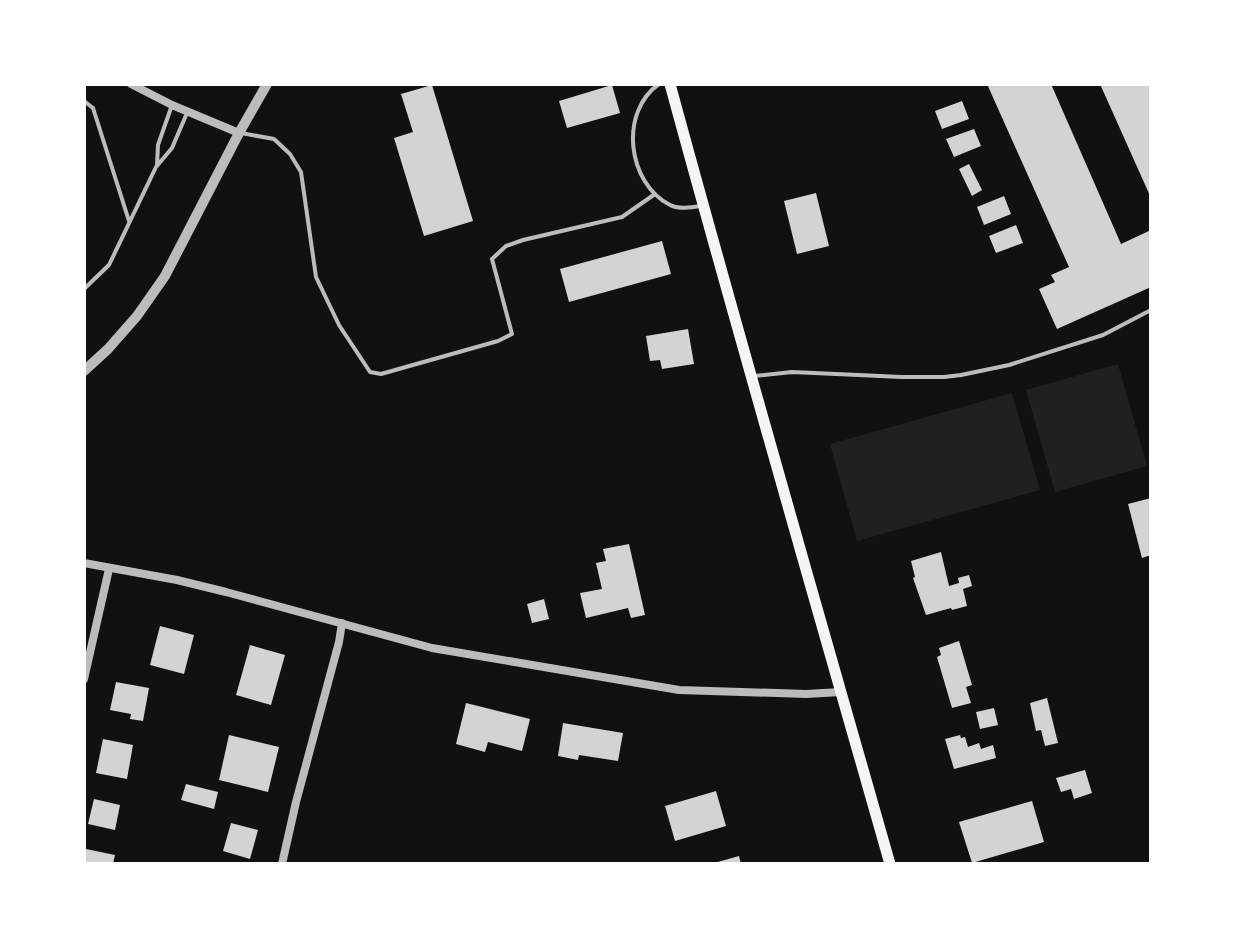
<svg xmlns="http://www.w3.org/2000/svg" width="1235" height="948" font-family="Helvetica,sans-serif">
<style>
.green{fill:#202020}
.building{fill:#d3d3d3}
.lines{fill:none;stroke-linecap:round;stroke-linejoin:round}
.service{stroke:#bcbcbc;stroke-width:4}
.minor{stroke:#bcbcbc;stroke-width:8}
.tertiary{stroke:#bcbcbc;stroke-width:10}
.secondary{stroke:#f5f5f5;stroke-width:11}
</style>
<rect width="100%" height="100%" fill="#111"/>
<path class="green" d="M 1118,364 L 1147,466 L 1055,492 L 1026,390 Z
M 1012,393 L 1040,490 L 857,541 L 830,444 Z"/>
<path class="building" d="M 987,84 L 1051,84 L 1121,244 L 1151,230 L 1151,287 L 1057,329 L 1039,289 L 1055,282 L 1051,275 L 1069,267 Z
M 1100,84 L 1151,84 L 1151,198 Z
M 432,85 L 473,221 L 424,236 L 394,138 L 413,132 L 401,94 Z
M 612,85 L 620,113 L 567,128 L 559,101 Z
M 962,101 L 969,119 L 942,129 L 935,111 Z
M 974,129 L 981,146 L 954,157 L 946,139 Z
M 969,164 L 982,190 L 972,196 L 959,169 Z
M 816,193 L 829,246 L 797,254 L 784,201 Z
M 1004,196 L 1011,214 L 984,225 L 977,207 Z
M 1016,225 L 1023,243 L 996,253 L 989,236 Z
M 662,241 L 671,274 L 569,302 L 560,269 Z
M 688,329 L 694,364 L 662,369 L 660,360 L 650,361 L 646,336 Z
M 1151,498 L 1151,555 L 1142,558 L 1128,504 Z
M 629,544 L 645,615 L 631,618 L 628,608 L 586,618 L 580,593 L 602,589 L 596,563 L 606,561 L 603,549 Z
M 941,552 L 949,586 L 959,583 L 958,578 L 969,575 L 972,586 L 963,589 L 967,606 L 952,610 L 951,608 L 926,615 L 913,578 L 915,577 L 911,561 Z
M 544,599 L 549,619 L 532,623 L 527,604 Z
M 160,626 L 194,635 L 184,674 L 150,665 Z
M 959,641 L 972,685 L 966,687 L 971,703 L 952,708 L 937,657 L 941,655 L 939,648 Z
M 250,645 L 285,655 L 271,705 L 236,695 Z
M 116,682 L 149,688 L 143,721 L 130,719 L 131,714 L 110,710 Z
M 1047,698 L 1058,743 L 1045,746 L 1041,730 L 1036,731 L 1030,703 Z
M 466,703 L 530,719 L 522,751 L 488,742 L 485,752 L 456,744 Z
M 994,708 L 998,725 L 980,729 L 976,712 Z
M 563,723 L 623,733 L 618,761 L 579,755 L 578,760 L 558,756 Z
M 229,735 L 279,747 L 268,792 L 219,780 Z
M 960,735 L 961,738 L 965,737 L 968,747 L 979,743 L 981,749 L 993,745 L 996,758 L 954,769 L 945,739 Z
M 103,739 L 133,745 L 127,779 L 96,773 Z
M 1085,770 L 1092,793 L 1074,799 L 1071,789 L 1061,792 L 1056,778 Z
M 186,784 L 218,792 L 214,809 L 181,800 Z
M 716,791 L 726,826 L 675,841 L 665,806 Z
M 94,799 L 120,805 L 115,830 L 88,824 Z
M 1032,801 L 1044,842 L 972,863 L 959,822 Z
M 231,823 L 258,830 L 250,859 L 223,851 Z
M 86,849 L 115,855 L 113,864 L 84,864 Z
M 739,856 L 741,864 L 714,864 L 714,863 Z"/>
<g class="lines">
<path class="service" d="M 659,84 C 619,112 627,183 670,205 C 679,210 691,207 701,206
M 84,101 L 93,108 L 129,221
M 241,133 L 274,139 L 290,154 L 301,172 L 316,277 L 339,325 L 370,372 L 381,374 L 498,341 L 512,334 L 492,259 L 506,246 L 523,240 L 622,217 L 655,194
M 157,165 L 158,145 L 172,105
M 84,289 L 109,265 L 156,167 L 172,148 L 187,113
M 754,376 L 792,372 L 902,377 L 944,377 L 961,375 L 1009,365 L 1103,335 L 1151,310"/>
<path class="minor" d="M 131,84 L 172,105 L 239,133
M 84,563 L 177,580 L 226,592 L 432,648 L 679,690 L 806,694 L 841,692
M 84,679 L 109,569
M 282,864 L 296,802 L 339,642 L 342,623"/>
<path class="tertiary" d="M 84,371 L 108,349 L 137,316 L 165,276 L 239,133 L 267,84"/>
<path class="secondary" d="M 670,84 C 741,345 816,604 890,864"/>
</g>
<rect width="1235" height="948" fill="none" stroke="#ffffff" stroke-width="172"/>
</svg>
